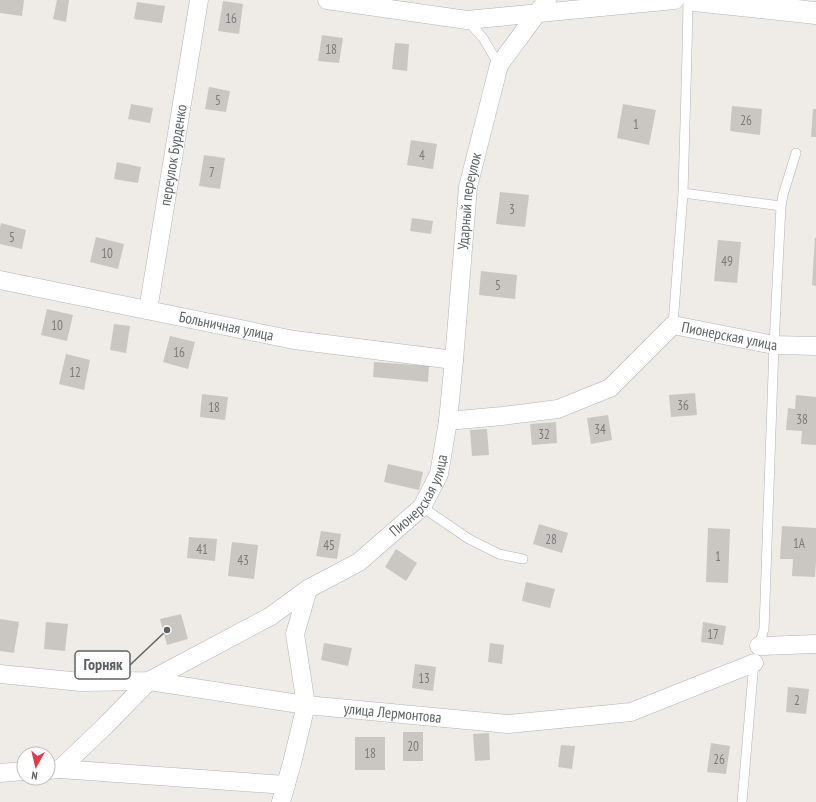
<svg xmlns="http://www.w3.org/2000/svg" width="816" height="802" font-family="'PT Sans Narrow',sans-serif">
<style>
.building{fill:#cac6c2}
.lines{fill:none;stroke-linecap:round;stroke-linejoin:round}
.lane-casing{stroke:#b1b4b7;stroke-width:10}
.street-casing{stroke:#b1b4b7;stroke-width:19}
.secondary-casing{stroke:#b2b6ba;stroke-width:23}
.lane{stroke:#fff;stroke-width:9}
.street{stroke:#fff;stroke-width:18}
.secondary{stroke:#fff;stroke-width:22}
.labels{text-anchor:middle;stroke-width:3.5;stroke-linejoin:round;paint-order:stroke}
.number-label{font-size:13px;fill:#787b7c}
.street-label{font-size:15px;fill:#5d6265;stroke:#fff}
.leader{fill:none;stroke:#5d6265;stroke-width:1.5}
.callout-dot{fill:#5d6265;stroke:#fff;stroke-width:1.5}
.callout{fill:#fff;stroke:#5d6265;stroke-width:1.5}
.callout-label{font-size:16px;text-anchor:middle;font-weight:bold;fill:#5d6265}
</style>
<rect width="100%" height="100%" fill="#efebe6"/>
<path class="building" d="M 0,0 L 24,0 L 22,16 L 0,13 Z
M 57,0 L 69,0 L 66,22 L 53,19 Z
M 223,1 L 243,4 L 239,34 L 218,31 Z
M 137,2 L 165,6 L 162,23 L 134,19 Z
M 322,35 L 343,38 L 339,63 L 318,61 Z
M 395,43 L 409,44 L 407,71 L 392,69 Z
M 209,87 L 230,91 L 226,112 L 205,109 Z
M 131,104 L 153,108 L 150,123 L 128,119 Z
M 623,104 L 656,110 L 649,145 L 617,138 Z
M 732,106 L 762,109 L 760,135 L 730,131 Z
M 813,109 L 816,109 L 816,137 L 811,137 Z
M 411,140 L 437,144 L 433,169 L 407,165 Z
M 204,155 L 225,158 L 220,189 L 199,186 Z
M 117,162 L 141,167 L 138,183 L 114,179 Z
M 500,192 L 529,195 L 525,227 L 496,224 Z
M 412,218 L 433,221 L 431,234 L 410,231 Z
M 1,223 L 26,230 L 22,249 L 0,244 L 0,228 Z
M 96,237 L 124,244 L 118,269 L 90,262 Z
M 815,238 L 816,238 L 816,286 L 812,285 Z
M 718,240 L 741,242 L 737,283 L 714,281 Z
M 481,271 L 517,275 L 515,299 L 479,295 Z
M 47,309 L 73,315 L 67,341 L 41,335 Z
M 114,324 L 130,326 L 126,353 L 110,350 Z
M 170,336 L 195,342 L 188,369 L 163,362 Z
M 66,354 L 90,360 L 84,390 L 59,384 Z
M 374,362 L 429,366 L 428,382 L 373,377 Z
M 695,393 L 697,415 L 671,417 L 669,395 Z
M 202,394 L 228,397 L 225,420 L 200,417 Z
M 796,395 L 816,397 L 816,445 L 801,444 L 802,431 L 786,430 L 788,408 L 795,409 Z
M 608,415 L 612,440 L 591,444 L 587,418 Z
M 556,422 L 557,443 L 532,445 L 530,424 Z
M 487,429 L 489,455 L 472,456 L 470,430 Z
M 388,464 L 423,472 L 419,490 L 384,482 Z
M 539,524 L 568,533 L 562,553 L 533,544 Z
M 782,526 L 816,528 L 816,561 L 815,577 L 792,576 L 793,559 L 780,559 Z
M 708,528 L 730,529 L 728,583 L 706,582 Z
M 321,531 L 341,534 L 337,559 L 316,556 Z
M 189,537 L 217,539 L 215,561 L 187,558 Z
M 232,542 L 258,545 L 254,579 L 228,576 Z
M 396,549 L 417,563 L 406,581 L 385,567 Z
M 526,582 L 555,589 L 550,608 L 522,601 Z
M 181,614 L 188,639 L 167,645 L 160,619 Z
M 0,619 L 19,622 L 14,653 L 0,651 Z
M 46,622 L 68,624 L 65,651 L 44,649 Z
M 703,622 L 726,626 L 723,645 L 701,642 Z
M 324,643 L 352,648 L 348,666 L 321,660 Z
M 490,643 L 504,645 L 502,664 L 488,662 Z
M 415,664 L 436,667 L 433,691 L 412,688 Z
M 788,687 L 809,689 L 806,714 L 786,712 Z
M 403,732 L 423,732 L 423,761 L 403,761 Z
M 489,733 L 490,760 L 475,761 L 473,734 Z
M 355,737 L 385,737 L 385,770 L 355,770 Z
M 711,743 L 730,746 L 726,774 L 707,772 Z
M 561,745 L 575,746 L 572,769 L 558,767 Z"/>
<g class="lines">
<defs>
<path id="lane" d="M 467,20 L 483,38 L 499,65
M 683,193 L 781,206
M 673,325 L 683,193 L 687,52 L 688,0
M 422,507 L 469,539 L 499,554 L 523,559
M 758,648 L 764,629 L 774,345 L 781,206 L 783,195 L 796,153
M 742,802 L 754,662"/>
<g id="street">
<path d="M 327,0 L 467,20 L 675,0"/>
<path id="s1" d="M 0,280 L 294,340 L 454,360"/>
<path id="s2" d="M 148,310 L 199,0"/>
<path id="s3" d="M 448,421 L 454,360 L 468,187 L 499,65 L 547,0"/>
<path d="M 759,646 L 816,644"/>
<path id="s4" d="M 0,674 L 81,682 L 149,681 L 271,616 L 308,589 L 359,562 L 422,507 L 439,474 L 448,421 L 502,416 L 558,409 L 610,388 L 673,325 L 774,345 L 816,346"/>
<path d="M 60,769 L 286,785"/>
<path id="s5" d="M 48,770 L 60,769 L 105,726 L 149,681 L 306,705 L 508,724 L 631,712 L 754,663"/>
<path d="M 0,773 L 24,771"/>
<path d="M 281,802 L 292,763 L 306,705 L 295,634 L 308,589"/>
</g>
<path id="secondary" d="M 694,0 L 816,13"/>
</defs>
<use href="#lane" class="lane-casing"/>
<use href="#street" class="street-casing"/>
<use href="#secondary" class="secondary-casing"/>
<use href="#lane" class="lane"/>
<use href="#street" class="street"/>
<use href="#secondary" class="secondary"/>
</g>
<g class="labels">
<g class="number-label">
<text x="231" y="23">16</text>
<text x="331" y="54">18</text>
<text x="218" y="105">5</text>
<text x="746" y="125">26</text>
<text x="636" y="129">1</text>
<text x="422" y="160">4</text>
<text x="212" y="177">7</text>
<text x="512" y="214">3</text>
<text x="12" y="242">5</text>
<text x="107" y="258">10</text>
<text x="727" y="266">49</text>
<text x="498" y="290">5</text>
<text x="57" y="330">10</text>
<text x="179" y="357">16</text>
<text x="75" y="377">12</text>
<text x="683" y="410">36</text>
<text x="214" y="412">18</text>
<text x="802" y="424">38</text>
<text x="600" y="434">34</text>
<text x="544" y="439">32</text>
<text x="551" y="544">28</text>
<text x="799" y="548">1А</text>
<text x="329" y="550">45</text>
<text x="202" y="554">41</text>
<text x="718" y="561">1</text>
<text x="243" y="565">43</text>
<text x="713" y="639">17</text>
<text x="424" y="683">13</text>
<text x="797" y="705">2</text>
<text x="413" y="751">20</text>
<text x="370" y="758">18</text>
<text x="719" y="764">26</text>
</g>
<g class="street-label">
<text dy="5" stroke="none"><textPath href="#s2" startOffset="157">переулок Бурденко</textPath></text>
<text dy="5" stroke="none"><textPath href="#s3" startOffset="221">Ударный переулок</textPath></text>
<text dy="5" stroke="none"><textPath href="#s1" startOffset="231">Больничная улица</textPath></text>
<text dy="5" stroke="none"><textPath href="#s4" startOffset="879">Пионерская улица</textPath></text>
<text dy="5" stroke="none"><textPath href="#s4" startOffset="483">Пионерская улица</textPath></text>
<text dy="5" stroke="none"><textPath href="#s5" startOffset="383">улица Лермонтова</textPath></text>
</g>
</g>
<path class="leader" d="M167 630L130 665"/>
<circle class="callout-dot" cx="167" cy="630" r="4"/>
<rect class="callout" x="75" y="651" width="55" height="28" rx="4"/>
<g class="callout-label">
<text x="103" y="670">Горняк</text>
</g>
<g transform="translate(36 766) rotate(188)"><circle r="19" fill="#ffffff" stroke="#bec0c1"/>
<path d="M0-3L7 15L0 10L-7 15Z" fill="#e03b4c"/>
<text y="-6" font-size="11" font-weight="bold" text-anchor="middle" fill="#5d6265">N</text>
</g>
</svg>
